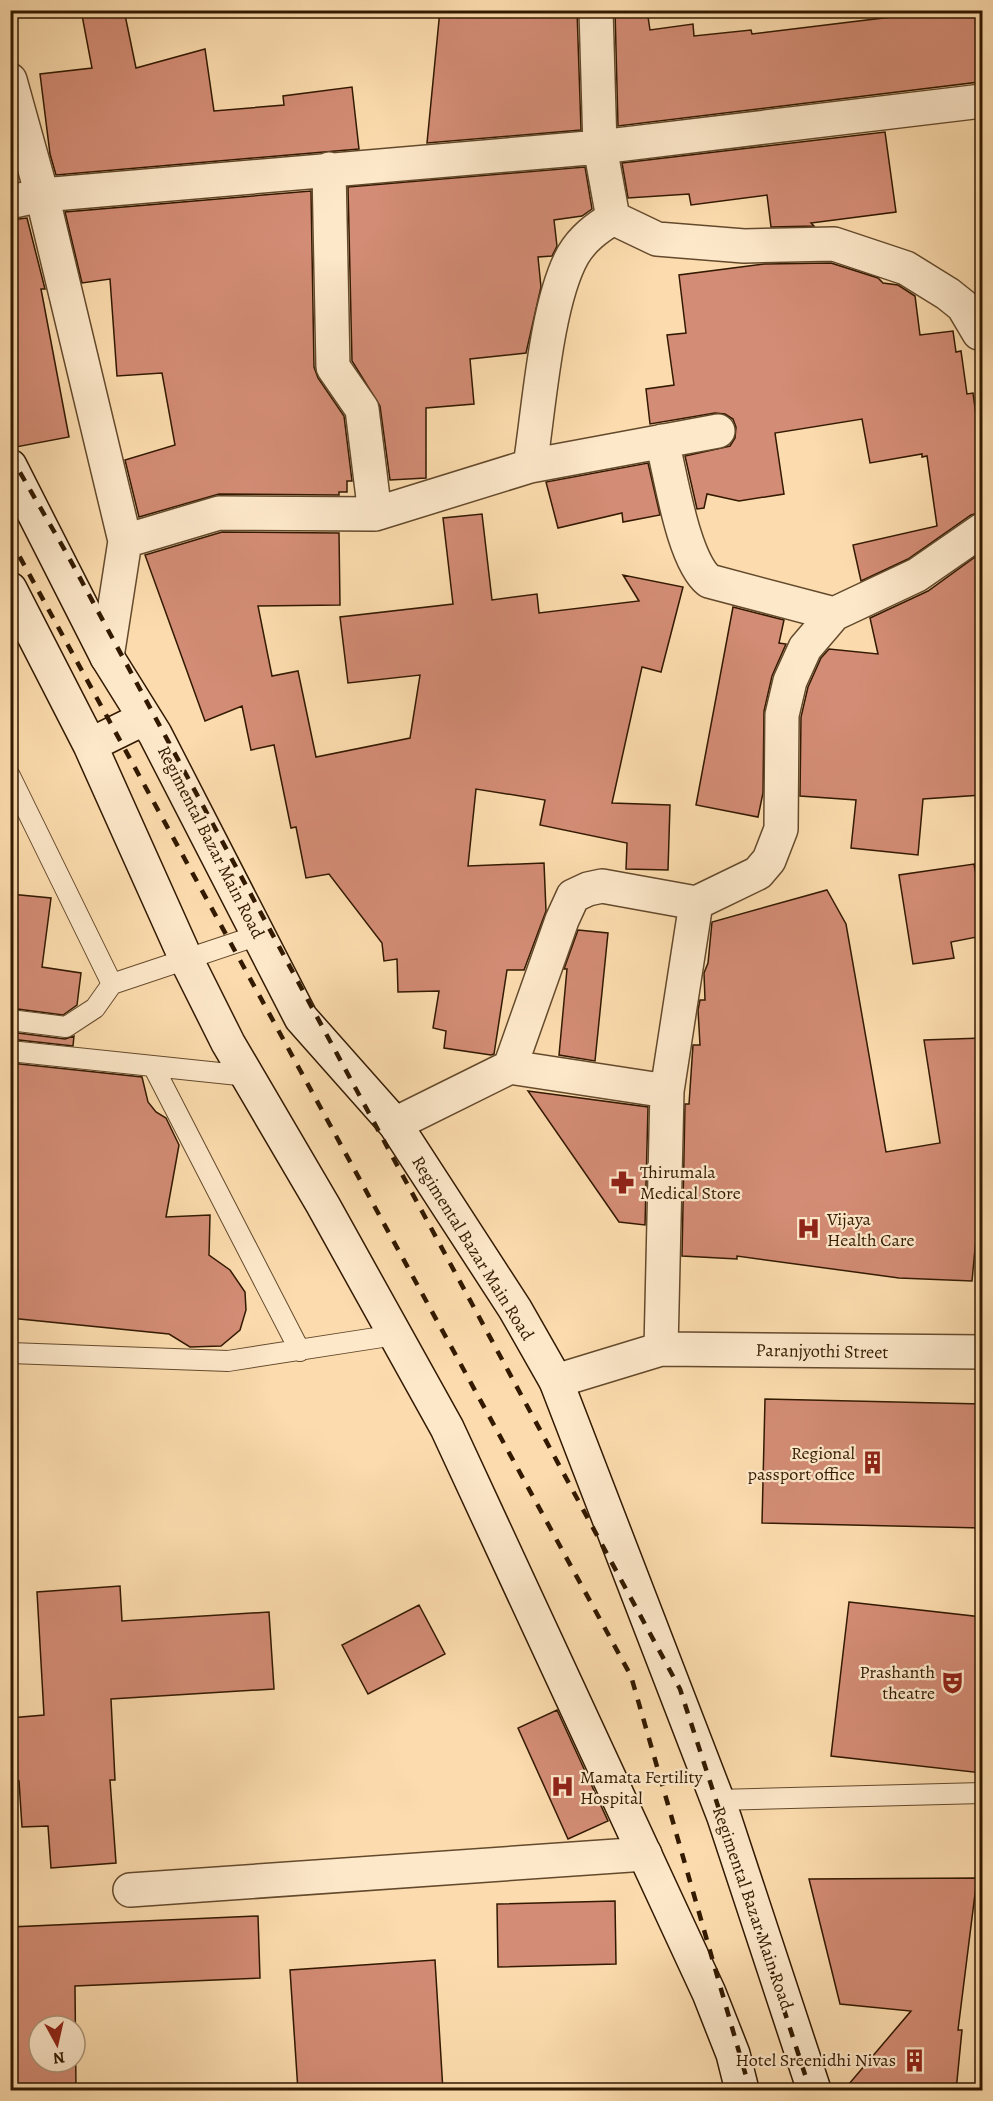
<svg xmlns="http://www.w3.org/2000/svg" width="993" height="2101" font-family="Alegreya,serif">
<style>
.building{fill:#d38c75;stroke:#321900;stroke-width:1.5;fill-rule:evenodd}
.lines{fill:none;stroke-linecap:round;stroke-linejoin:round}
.lane-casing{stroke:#644a2c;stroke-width:22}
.street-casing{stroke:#644a2c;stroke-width:36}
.secondary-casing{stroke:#321900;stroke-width:36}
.lane{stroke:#fde8ca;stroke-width:20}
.street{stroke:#fde8ca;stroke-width:33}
.secondary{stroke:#fde8ca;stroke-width:33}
.rail{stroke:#321900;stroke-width:4.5;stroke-dasharray:10 10;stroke-linecap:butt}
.labels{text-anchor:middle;stroke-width:4.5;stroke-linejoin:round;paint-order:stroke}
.street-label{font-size:18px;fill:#321900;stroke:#fde8ca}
.poi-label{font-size:18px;fill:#321900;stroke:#fde8ca;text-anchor:start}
</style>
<rect width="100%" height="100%" fill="#fcdcae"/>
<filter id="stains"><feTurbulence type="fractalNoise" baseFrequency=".00333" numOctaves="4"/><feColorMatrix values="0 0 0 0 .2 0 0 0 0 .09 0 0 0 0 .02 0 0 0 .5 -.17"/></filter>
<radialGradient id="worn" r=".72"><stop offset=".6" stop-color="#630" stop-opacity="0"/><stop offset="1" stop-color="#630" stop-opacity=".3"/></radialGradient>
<path class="building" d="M 81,10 L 124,10 L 136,68 L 205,49 L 214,111 L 284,105 L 283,96 L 352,87 L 359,149 L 56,175 L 50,154 L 40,74 L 92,68 Z
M 440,10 L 577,10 L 581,130 L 427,143 Z
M 615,10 L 647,10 L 650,30 L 693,24 L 694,36 L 751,30 L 752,34 L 891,17 L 890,10 L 976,10 L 979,82 L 618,126 Z
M 885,132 L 896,212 L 811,223 L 814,226 L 771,227 L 767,195 L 691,205 L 689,194 L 628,198 L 622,163 Z
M 585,167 L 592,209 L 582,216 L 554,220 L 557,246 L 552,256 L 538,257 L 541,287 L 526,353 L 470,359 L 474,404 L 426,408 L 426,478 L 390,480 L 380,406 L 352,361 L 348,187 Z
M 311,191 L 314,367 L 318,378 L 344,416 L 352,481 L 347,481 L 347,492 L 339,492 L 339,495 L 219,494 L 139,517 L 125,460 L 175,445 L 162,373 L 117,376 L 110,279 L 82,283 L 65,212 Z
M 27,218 L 45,289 L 41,289 L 69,437 L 16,447 L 10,419 L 10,220 Z
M 831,263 L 878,278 L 883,283 L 898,285 L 915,296 L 920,335 L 953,331 L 956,352 L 961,351 L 967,394 L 973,393 L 982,460 L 982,512 L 971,515 L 908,559 L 861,581 L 853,545 L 937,526 L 927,456 L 922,457 L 922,454 L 870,463 L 862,419 L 775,433 L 784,494 L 739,501 L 707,494 L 704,508 L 697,509 L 685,456 L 730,446 L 735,438 L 736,427 L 733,419 L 725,414 L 715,413 L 650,424 L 646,389 L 674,385 L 667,335 L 686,333 L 679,275 L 764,264 Z
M 648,463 L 660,515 L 623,522 L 622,513 L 558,528 L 546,482 Z
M 482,514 L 492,600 L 537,594 L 539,613 L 639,601 L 623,575 L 683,587 L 661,672 L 642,667 L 612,803 L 670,805 L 668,870 L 626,869 L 627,843 L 540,825 L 545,800 L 476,789 L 468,866 L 544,863 L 546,911 L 524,970 L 507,970 L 494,1054 L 491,1055 L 444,1048 L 446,1031 L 433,1028 L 439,991 L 398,992 L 397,959 L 384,961 L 382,943 L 329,874 L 306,878 L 296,827 L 291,828 L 274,745 L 251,750 L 242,706 L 205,721 L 145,555 L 222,532 L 339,533 L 340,605 L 258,606 L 272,676 L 298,671 L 316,757 L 410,738 L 420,675 L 348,683 L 340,617 L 453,604 L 443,518 Z
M 982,552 L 982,795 L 923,799 L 918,855 L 851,848 L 856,800 L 800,796 L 801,717 L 808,687 L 821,658 L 829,649 L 878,654 L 870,618 L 928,591 Z
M 733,607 L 784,620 L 779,643 L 786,644 L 772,676 L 764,711 L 763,793 L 758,817 L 696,805 Z
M 974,864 L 982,910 L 982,936 L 951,942 L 954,958 L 913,964 L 899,875 Z
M 827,890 L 846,924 L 886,1152 L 940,1143 L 924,1040 L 982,1038 L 982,1195 L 980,1196 L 972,1281 L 899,1278 L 737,1256 L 737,1259 L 682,1256 L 685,1104 L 689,1104 L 693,1045 L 700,1045 L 698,1010 L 700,1000 L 705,1000 L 704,973 L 708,963 L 712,922 Z
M 10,894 L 51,898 L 42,967 L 81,973 L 77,1005 L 63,1015 L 10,1008 Z
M 578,930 L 608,933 L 595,1061 L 559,1055 L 567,969 L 564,969 Z
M 10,1032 L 65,1039 L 74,1036 L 73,1046 L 10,1039 Z
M 10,1063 L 142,1077 L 148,1102 L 156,1112 L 166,1118 L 179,1145 L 166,1217 L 210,1215 L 209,1255 L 230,1270 L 245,1292 L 246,1310 L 240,1330 L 221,1346 L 190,1347 L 169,1334 L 10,1318 Z
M 528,1091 L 648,1107 L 645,1225 L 619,1222 Z
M 765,1399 L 982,1404 L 982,1528 L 762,1523 Z
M 120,1586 L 122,1621 L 269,1612 L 274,1689 L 111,1699 L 115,1780 L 110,1780 L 116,1863 L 51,1868 L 48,1826 L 22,1827 L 19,1781 L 10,1781 L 10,1718 L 44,1715 L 37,1592 Z
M 849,1602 L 982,1617 L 982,1773 L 831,1756 Z
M 419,1605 L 445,1654 L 368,1694 L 342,1645 Z
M 557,1710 L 608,1821 L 568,1839 L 518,1728 Z
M 977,1878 L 958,2030 L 962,2030 L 956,2091 L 843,2091 L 911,2011 L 840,2004 L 809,1879 Z
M 615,1901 L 616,1964 L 498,1967 L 497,1904 Z
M 258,1916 L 260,1978 L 75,1986 L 76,2091 L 10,2091 L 10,1927 ZM 39,2026 L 75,2026 L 75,2062 L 39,2062 Z
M 435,1960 L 443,2091 L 298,2091 L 290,1970 Z"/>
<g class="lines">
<defs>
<path id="lane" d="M 10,776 L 112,984
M 10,1020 L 66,1027 L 95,1008 L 112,984 L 259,935
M 10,1051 L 248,1076
M 153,1066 L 300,1351
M 10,1353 L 228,1361 L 395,1335
M 717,1800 L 982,1793"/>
<path id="street" d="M 596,10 L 600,147 L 613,218
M 10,80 L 42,195 L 125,541 L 107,657
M 329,169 L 333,367 L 362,409 L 375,514
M 10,202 L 42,195 L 600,147 L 982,101
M 613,218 L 657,239 L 744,246 L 834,244 L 906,268 L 948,294 L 963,306 L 979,333
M 662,441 C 671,476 683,560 709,581 L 834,614
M 530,466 L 718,431
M 125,541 L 219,513 L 375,514 L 530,466 C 539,409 546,303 573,255 C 583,238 597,228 613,218
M 696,903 L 758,873 L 769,860 L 781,829 L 782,715 L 790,681 L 805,648 L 834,614 L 917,575 L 982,530
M 510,1067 L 562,920 L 573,896 L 588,889 L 602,886 L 696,903 L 667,1091
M 395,1124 L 510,1067 L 667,1091 L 661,1349
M 556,1381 L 661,1349 L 982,1352
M 130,1890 L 645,1854"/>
<path id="secondary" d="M 10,466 L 107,657 L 155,734 L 301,1018 L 395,1124 L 515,1309 L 556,1381 L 724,1817 L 814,2090
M 10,589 L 90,745 L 186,959 L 228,1043 L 323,1205 L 447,1428 L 709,1993 L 733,2054 L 742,2090
M 90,745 L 145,718"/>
</defs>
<use href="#lane" class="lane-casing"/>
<use href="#street" class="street-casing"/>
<use href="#secondary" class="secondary-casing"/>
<use href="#lane" class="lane"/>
<use href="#street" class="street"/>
<use href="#secondary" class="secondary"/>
<path class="rail" d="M 10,455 L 67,554 L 680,1689 L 810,2090
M 10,539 L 631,1676 L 750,2090"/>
</g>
<defs>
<symbol id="pharmacy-bare" viewBox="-9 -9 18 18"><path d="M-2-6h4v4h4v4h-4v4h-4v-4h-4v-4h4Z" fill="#8f2418" stroke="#fde8ca" stroke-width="2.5" paint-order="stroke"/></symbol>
<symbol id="hospital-bare" viewBox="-9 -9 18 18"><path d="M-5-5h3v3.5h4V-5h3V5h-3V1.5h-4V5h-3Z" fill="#8f2418" stroke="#fde8ca" stroke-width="2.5" paint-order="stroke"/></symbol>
<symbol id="building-bare" viewBox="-9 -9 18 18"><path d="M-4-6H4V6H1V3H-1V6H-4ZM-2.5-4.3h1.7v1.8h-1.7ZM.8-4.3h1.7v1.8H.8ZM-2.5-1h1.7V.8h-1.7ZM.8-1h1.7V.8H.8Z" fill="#8f2418" stroke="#fde8ca" stroke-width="2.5" paint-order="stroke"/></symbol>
<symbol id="theatre-bare" viewBox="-9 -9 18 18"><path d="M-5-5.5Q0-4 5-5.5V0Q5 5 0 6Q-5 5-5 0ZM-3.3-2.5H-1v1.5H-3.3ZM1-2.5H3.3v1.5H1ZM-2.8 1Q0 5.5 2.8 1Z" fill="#8f2418" stroke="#fde8ca" stroke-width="2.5" paint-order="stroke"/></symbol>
</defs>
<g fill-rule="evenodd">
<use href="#pharmacy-bare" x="606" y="1166" width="33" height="33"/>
<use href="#hospital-bare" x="792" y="1212" width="33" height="33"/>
<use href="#building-bare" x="856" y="1446" width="33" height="33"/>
<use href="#theatre-bare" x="936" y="1666" width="33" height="33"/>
<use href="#hospital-bare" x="546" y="1770" width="33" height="33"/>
<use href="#building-bare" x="898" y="2044" width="33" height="33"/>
</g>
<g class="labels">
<g class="street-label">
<text transform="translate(211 842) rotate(63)" y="6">Regimental Bazar Main Road</text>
<text transform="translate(473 1248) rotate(58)" y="6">Regimental Bazar Main Road</text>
<text transform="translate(822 1351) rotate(1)" y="6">Paranjyothi Street</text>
<text transform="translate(753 1908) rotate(71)" y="6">Regimental Bazar Main Road</text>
</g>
<g class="poi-label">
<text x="640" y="1178">Thirumala<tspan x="640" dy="21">Medical Store</tspan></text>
<text x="827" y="1225">Vijaya<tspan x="827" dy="21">Health Care</tspan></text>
<text x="855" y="1459" text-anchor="end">Regional<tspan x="855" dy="21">passport office</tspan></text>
<text x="935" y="1678" text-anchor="end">Prashanth<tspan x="935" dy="21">theatre</tspan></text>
<text x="580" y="1783">Mamata Fertility<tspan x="580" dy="21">Hospital</tspan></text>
<text x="896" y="2066" text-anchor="end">Hotel Sreenidhi Nivas</text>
</g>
</g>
<rect width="993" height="2101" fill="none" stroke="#fcdcae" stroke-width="36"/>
<rect x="12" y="12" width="969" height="2077" fill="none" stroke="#321900" stroke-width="3"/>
<rect x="18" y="18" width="957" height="2065" fill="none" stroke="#321900" stroke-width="1.5"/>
<g transform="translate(57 2044) rotate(172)"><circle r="28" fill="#fde8ca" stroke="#ac9579" stroke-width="1.5"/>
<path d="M0-4.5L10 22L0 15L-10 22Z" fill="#8f2418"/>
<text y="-9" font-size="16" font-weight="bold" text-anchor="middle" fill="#321900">N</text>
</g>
<rect width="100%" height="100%" filter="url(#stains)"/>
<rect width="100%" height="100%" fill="url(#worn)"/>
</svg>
